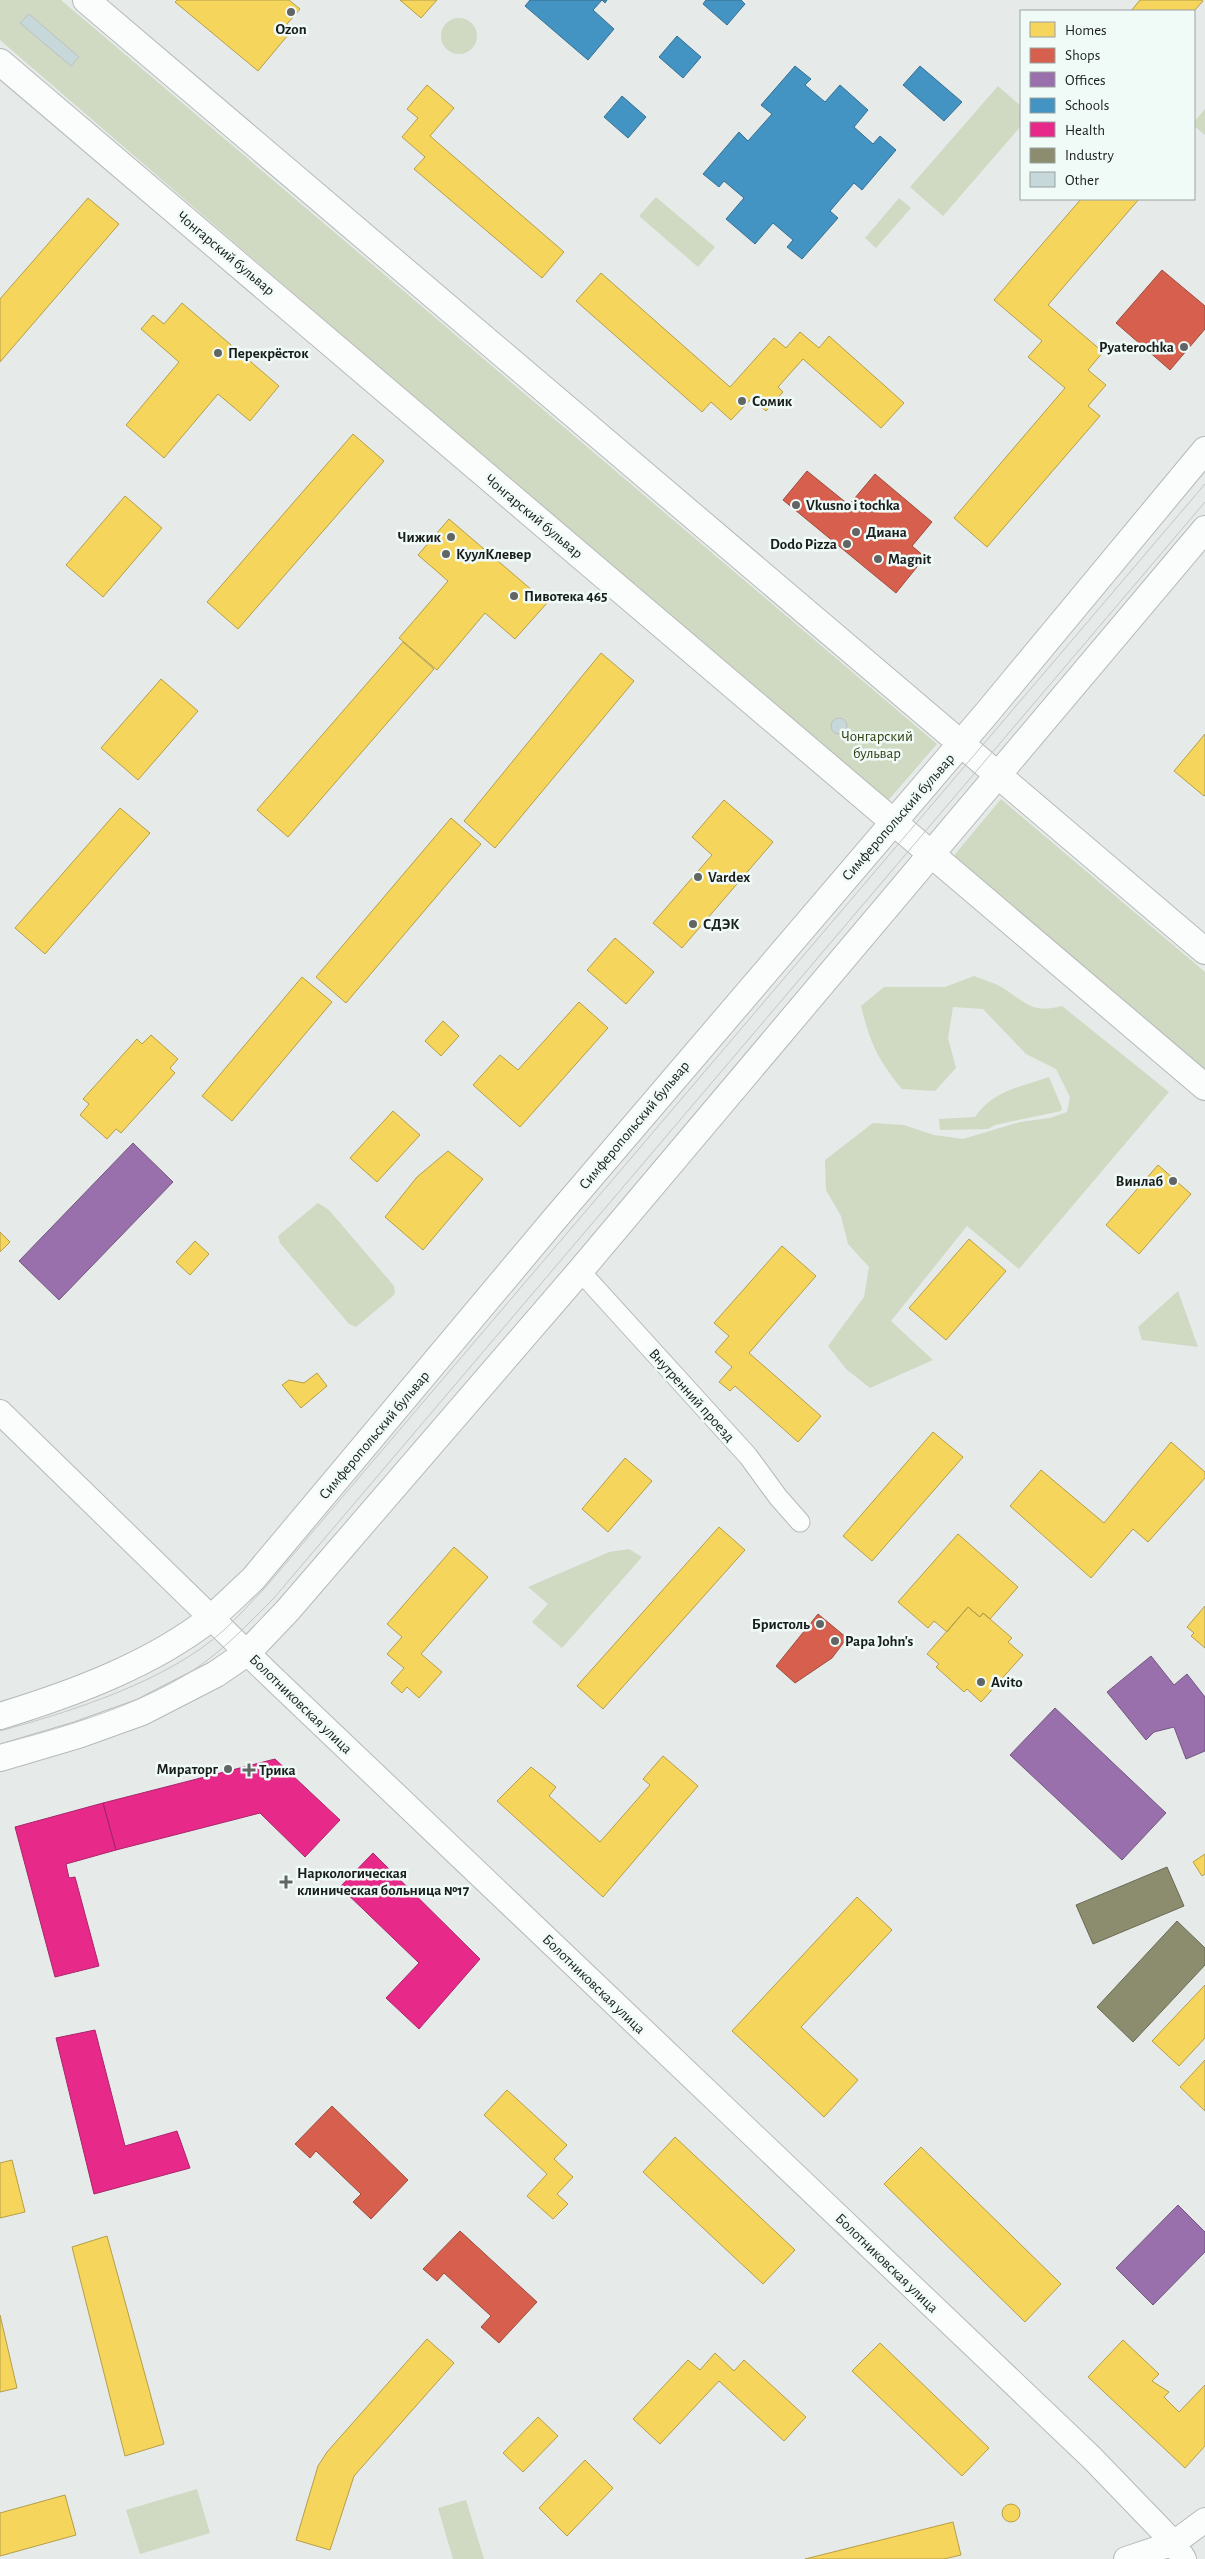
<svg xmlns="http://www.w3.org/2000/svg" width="1205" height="2559" font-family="'Alegreya Sans',sans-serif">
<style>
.green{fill:#d0d9c2}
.homes{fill:#f6d55c;stroke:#b49e49}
.shops{fill:#d6604d;stroke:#9d4c3e}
.offices{fill:#9970ab;stroke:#735780}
.schools{fill:#4393c3;stroke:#367091}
.health{fill:#e7298a;stroke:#a92569}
.industry{fill:#8c8c6e;stroke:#6a6b55}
.building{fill:#c6d8d9;stroke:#bcc1c0}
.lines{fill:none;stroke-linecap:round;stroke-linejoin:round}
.minor-casing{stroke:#b5bab8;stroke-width:21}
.tertiary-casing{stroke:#b5bab8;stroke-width:26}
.secondary-casing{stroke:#b5bab8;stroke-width:28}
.minor{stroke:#fbfcfc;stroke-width:19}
.tertiary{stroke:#fbfcfc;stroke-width:24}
.secondary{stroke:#fbfcfc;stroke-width:26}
.tram{stroke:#c4c5c5;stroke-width:1}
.poi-dot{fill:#616564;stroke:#f0fbf8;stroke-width:2}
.labels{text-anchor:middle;stroke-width:5;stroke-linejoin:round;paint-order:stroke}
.poi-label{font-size:15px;font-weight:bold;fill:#191d1c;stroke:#f0fbf8;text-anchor:start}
.street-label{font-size:15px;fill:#191d1c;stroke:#f0fbf8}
.park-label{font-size:15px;fill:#333d11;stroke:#f0fbf8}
</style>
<rect width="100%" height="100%" fill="#e6ebea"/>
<path class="green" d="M 0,0 L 61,0 L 937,744 L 885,804 L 0,40 Z
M441 36a18 18 0 1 1 36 0a18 18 0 1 1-36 0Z
M 998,86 L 1021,106 L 1021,126 L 943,216 L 910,187 Z
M 1205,109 L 1205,135 L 1194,126 L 1194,122 Z
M 656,197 L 715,247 L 698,267 L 639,216 Z
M 899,198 L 911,208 L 876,248 L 865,238 Z
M 1001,799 L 1205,972 L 1205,1075 L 951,859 Z
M 974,976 C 984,980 995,983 1003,988 C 1027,1003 1031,1014 1062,1006 L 1169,1092 L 1019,1269 L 967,1226 L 891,1321 L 933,1360 L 870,1388 L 846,1369 L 828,1346 L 864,1297 L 869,1267 L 848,1244 L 841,1216 L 826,1190 L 825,1160 L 873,1123 L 904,1125 L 934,1135 L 963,1139 L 1020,1122 L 1050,1118 L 1067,1112 L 1070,1097 L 1056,1069 L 1026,1054 L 983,1009 L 953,1007 L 948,1038 L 956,1068 L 935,1091 L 902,1089 C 878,1060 870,1043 861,1006 L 884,987 L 945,987 Z
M 1049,1077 L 1062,1108 L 1061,1111 L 995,1125 L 988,1129 L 940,1130 L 939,1119 L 975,1117 C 992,1091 1021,1087 1049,1077 Z
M 318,1203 L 329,1210 L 394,1286 L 395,1293 L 393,1296 L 356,1327 L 349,1324 L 280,1243 L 278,1236 Z
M 1178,1291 L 1198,1347 L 1142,1340 L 1138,1327 Z
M 629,1549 L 642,1557 L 562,1648 L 532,1622 L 548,1604 L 528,1587 L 609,1552 Z
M 197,2489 L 210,2533 L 140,2554 L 126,2510 Z
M 466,2500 L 484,2559 L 453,2559 L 438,2508 Z"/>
<path class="homes" d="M 177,0 L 289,0 L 300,9 L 287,24 L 293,29 L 258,71 L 175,2 Z
M 400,0 L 437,0 L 421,18 Z
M 1140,0 L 1201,0 L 1203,1 L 1194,11 L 1131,11 Z
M 427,85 L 454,108 L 430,136 L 564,252 L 542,278 L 414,169 L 425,157 L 402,137 L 418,118 L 407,109 Z
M 88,198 L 119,224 L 0,362 L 0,299 Z
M 1081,199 L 1139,199 L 1048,305 L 1103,352 L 1088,370 L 1106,385 L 1088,406 L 1100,416 L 987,547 L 954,518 L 1065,388 L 1028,357 L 1042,341 L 994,300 Z
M 601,273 L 730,387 L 774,338 L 786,348 L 800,332 L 819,348 L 829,336 L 904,403 L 881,428 L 803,359 L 778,387 L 783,392 L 766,411 L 751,399 L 731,420 L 711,402 L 702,412 L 576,301 Z
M 182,303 L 279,386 L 250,421 L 218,394 L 164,458 L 126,425 L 179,362 L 141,329 L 153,315 L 164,324 Z
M 353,434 L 384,461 L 238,629 L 207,602 Z
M 125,496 L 162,528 L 103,597 L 66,565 Z
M 449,519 L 547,603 L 515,639 L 485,613 L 437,670 L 399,638 L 448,581 L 418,555 Z
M 403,642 L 434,669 L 288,837 L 257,810 Z
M 601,653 L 634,681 L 495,848 L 464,821 Z
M 161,679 L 198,711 L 138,780 L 101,748 Z
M 1205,734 L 1205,795 L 1204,796 L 1174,771 Z
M 724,800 L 773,842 L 682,948 L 653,923 L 712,855 L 692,837 Z
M 120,808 L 150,833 L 45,954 L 15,928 Z
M 451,818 L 481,844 L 346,1003 L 316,977 Z
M 615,938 L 654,972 L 626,1004 L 587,970 Z
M 302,977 L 332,1002 L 232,1121 L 202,1096 Z
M 579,1002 L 608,1028 L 520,1127 L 473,1085 L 500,1055 L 518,1070 Z
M 443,1021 L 459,1036 L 441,1056 L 425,1041 Z
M 151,1035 L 178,1059 L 170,1068 L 175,1073 L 121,1133 L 116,1129 L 107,1139 L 80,1115 L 89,1104 L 83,1099 L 137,1039 L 142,1044 Z
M 393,1111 L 420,1135 L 377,1182 L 350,1158 Z
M 448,1151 L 483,1179 L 423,1250 L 385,1217 L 417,1177 Z
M 1158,1165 L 1191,1194 L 1139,1254 L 1106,1225 Z
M 0,1232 L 10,1242 L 0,1252 Z
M 969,1239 L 1006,1271 L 946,1340 L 909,1308 Z
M 195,1241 L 209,1254 L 190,1275 L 176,1262 Z
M 782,1246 L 816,1276 L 749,1353 L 821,1416 L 798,1442 L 735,1386 L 730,1391 L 719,1382 L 732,1367 L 715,1352 L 729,1336 L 714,1323 Z
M 317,1373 L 327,1386 L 301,1408 L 282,1385 L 289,1380 L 304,1383 Z
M 933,1432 L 963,1457 L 872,1561 L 843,1536 Z
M 1171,1442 L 1205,1472 L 1205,1478 L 1148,1542 L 1133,1529 L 1091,1578 L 1010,1506 L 1041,1470 L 1104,1523 Z
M 625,1458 L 652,1481 L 608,1532 L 582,1509 Z
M 719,1527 L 745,1550 L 603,1709 L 577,1686 Z
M 958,1534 L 1018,1587 L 990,1619 L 983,1613 L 980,1617 L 968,1607 L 947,1632 L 934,1621 L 928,1628 L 898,1602 Z
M 454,1547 L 488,1577 L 421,1654 L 442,1672 L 419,1698 L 407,1687 L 402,1693 L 391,1683 L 404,1668 L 387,1654 L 402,1637 L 387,1624 Z
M 1205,1606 L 1205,1648 L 1191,1636 L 1194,1633 L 1187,1627 Z
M 968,1607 L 980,1617 L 983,1613 L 1012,1638 L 1008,1642 L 1023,1655 L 981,1702 L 967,1689 L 964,1692 L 936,1667 L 939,1664 L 927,1654 Z
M 663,1756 L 698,1786 L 603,1897 L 497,1801 L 531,1767 L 556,1787 L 549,1796 L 600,1842 L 650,1785 L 643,1779 Z
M 1205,1854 L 1205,1874 L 1202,1876 L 1193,1862 Z
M 857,1897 L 892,1930 L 801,2027 L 858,2080 L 824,2117 L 732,2031 Z
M 1205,1985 L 1205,2038 L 1179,2066 L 1152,2041 Z
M 1205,2060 L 1205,2111 L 1180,2087 Z
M 507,2090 L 567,2145 L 554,2159 L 573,2177 L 557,2194 L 568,2204 L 553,2219 L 527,2196 L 547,2174 L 484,2115 Z
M 675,2137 L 795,2250 L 763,2284 L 643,2172 Z
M 921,2147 L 1061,2284 L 1025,2322 L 884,2184 Z
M 12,2160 L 25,2212 L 0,2218 L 0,2163 Z
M 107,2236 L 164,2444 L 125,2456 L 72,2247 Z
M 0,2315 L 17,2388 L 0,2392 Z
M 427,2339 L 454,2363 L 354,2476 L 330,2550 L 296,2540 L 318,2466 L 327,2452 Z
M 1123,2340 L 1159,2374 L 1152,2381 L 1169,2392 L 1164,2397 L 1179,2412 L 1205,2385 L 1205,2446 L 1185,2468 L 1088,2377 Z
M 880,2343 L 989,2448 L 962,2476 L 852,2371 Z
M 715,2353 L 734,2371 L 744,2360 L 806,2417 L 784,2441 L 719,2381 L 660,2444 L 633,2419 L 688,2360 L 700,2370 Z
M 538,2417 L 558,2436 L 523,2472 L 503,2453 Z
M 585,2460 L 613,2488 L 567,2536 L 539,2508 Z
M 65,2495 L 76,2535 L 0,2556 L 0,2513 Z
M1002 2513a9 9 0 1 1 18 0a9 9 0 1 1-18 0Z
M 953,2522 L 961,2555 L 944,2559 L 805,2559 Z"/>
<path class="shops" d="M 1162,270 L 1205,306 L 1205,329 L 1170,370 L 1116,323 Z
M 807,471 L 849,505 L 875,474 L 932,522 L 912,546 L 925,557 L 896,593 L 783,500 Z
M 818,1614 L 847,1638 L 832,1658 L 795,1683 L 776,1666 Z
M 332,2106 L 408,2180 L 371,2219 L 353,2202 L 361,2194 L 316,2151 L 310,2158 L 295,2144 Z
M 460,2231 L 537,2302 L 499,2343 L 481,2327 L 491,2316 L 444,2273 L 437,2281 L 423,2269 Z"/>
<path class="offices" d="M 133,1143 L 173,1182 L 59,1300 L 19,1261 Z
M 1151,1656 L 1174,1685 L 1187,1674 L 1205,1697 L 1205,1751 L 1186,1759 L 1174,1727 L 1154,1732 L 1146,1740 L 1107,1692 Z
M 1055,1708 L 1166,1813 L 1122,1860 L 1010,1755 Z
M 1178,2205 L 1205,2232 L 1205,2252 L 1153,2305 L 1116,2268 Z"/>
<path class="schools" d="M 530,0 L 607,0 L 605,3 L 602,0 L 593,10 L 614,29 L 588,60 L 525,6 Z
M 706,0 L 741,0 L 745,4 L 727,25 L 703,4 Z
M 677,36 L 701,57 L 683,78 L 659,57 Z
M 795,66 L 811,79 L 805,85 L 825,102 L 840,85 L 868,110 L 854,127 L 873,144 L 880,136 L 896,150 L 862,190 L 854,183 L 830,211 L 838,218 L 802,259 L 787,247 L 793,240 L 773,223 L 755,244 L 726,219 L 744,198 L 724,181 L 719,187 L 703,174 L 739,132 L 748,141 L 772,114 L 761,105 Z
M 920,66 L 962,102 L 944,121 L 903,85 Z
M 622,96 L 646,117 L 628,138 L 604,117 Z"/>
<path class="health" d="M 275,1759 L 340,1820 L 305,1857 L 260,1813 L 116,1850 L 103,1803 Z
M 103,1803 L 116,1850 L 66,1864 L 69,1878 L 75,1877 L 99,1966 L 55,1977 L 15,1827 Z
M 373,1853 L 480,1959 L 419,2029 L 386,1998 L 419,1963 L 340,1887 Z
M 95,2030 L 125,2146 L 177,2131 L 190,2168 L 94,2194 L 56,2038 Z"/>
<path class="industry" d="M 1167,1867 L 1184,1906 L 1093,1944 L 1076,1905 Z
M 1177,1921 L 1205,1948 L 1205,1965 L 1133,2042 L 1097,2007 Z"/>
<path class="building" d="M 29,14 L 79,57 L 71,66 L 20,23 Z
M831 726a8 8 0 1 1 16 0a8 8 0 1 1-16 0Z"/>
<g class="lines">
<defs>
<path id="minor" d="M 580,1271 L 748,1456 L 778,1497 L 800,1522"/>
<path id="tertiary" d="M 0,1412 L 272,1677 L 1092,2458 L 1174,2543 L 1184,2559
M 1126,2559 L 1174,2543 L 1205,2520"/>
<path id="secondary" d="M 86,0 L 1205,951
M 0,62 L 1205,1087
M 0,1716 C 72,1694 151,1665 211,1618 C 225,1606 239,1592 253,1579 L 553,1221 L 986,714 L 1205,450
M 0,1758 L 78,1735 L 142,1712 L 216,1674 L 248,1652 L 288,1610 L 580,1271 L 1205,529"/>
</defs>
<use href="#minor" class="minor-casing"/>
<use href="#tertiary" class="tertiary-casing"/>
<use href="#secondary" class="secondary-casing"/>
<use href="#minor" class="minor"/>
<use href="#tertiary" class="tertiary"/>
<use href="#secondary" class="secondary"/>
<path class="tram" d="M 0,1731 C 73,1711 168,1681 224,1630 C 238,1617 251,1602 264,1589 L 1205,484
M 0,1744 C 65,1727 134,1707 192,1671 C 223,1651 248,1624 274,1598 L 1205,502"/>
</g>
<g class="poi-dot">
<circle cx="291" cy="12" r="5"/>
<circle cx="1184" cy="347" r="5"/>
<circle cx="218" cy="353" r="5"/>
<circle cx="742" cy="401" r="5"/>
<circle cx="796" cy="505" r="5"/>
<circle cx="856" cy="532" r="5"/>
<circle cx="451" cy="537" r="5"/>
<circle cx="847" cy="544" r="5"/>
<circle cx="446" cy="554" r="5"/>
<circle cx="878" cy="559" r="5"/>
<circle cx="514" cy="596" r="5"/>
<circle cx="698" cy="877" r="5"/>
<circle cx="693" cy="924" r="5"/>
<circle cx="1173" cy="1181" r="5"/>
<circle cx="820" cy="1624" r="5"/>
<circle cx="835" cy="1641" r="5"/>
<circle cx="981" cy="1682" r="5"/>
<circle cx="228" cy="1769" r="5"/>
<path d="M246.5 1762.5h5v5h5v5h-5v5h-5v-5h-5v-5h5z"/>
<path d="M283.5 1874.5h5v5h5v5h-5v5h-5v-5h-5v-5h5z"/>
</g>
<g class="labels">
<g class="poi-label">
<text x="291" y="34" text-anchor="middle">Ozon</text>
<text x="1174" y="352" text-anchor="end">Pyaterochka</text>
<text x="228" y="358">Перекрёсток</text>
<text x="752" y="406">Сомик</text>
<text x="806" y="510">Vkusno i tochka</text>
<text x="866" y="537">Диана</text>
<text x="441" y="542" text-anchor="end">Чижик</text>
<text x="837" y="549" text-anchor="end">Dodo Pizza</text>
<text x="456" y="559">КуулКлевер</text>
<text x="888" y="564">Magnit</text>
<text x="524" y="601">Пивотека 465</text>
<text x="708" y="882">Vardex</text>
<text x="703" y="929">СДЭК</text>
<text x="1163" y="1186" text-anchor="end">Винлаб</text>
<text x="810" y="1629" text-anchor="end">Бристоль</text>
<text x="845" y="1646">Papa John's</text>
<text x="991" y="1687">Avito</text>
<text x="218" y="1774" text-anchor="end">Мираторг</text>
<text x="259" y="1775">Трика</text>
<text x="297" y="1878">Наркологическая<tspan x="297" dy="17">клиническая больница №17</tspan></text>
</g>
<g class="street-label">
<text transform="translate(226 253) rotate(40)" y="5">Чонгарский бульвар</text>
<text transform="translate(534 516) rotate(40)" y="5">Чонгарский бульвар</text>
<text transform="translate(898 817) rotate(-49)" y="5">Симферопольский бульвар</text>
<text transform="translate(634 1125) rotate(-50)" y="5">Симферопольский бульвар</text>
<text transform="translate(692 1395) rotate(48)" y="5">Внутренний проезд</text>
<text transform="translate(374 1435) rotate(-50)" y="5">Симферопольский бульвар</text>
<text transform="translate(301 1704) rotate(44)" y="5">Болотниковская улица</text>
<text transform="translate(594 1984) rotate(44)" y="5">Болотниковская улица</text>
<text transform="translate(887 2263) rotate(44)" y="5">Болотниковская улица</text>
</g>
<g class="park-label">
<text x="877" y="741">Чонгарский<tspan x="877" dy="17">бульвар</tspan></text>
</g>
</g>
<rect x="1020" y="10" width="175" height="190" fill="#f0fbf8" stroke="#9aa2a0"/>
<rect x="1030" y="22" width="25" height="15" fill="#f6d55c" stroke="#9aa2a0"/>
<text x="1065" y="35" font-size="15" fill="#191d1c">Homes</text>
<rect x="1030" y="48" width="25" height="15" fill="#d6604d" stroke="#9aa2a0"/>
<text x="1065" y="60" font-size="15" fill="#191d1c">Shops</text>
<rect x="1030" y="72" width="25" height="15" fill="#9970ab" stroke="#9aa2a0"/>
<text x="1065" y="85" font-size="15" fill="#191d1c">Offices</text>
<rect x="1030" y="98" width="25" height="15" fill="#4393c3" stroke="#9aa2a0"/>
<text x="1065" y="110" font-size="15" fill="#191d1c">Schools</text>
<rect x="1030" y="122" width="25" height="15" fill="#e7298a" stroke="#9aa2a0"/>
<text x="1065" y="135" font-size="15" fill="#191d1c">Health</text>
<rect x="1030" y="148" width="25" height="15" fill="#8c8c6e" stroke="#9aa2a0"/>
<text x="1065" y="160" font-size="15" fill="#191d1c">Industry</text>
<rect x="1030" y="172" width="25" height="15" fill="#c6d8d9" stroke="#9aa2a0"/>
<text x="1065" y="185" font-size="15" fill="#191d1c">Other</text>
</svg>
